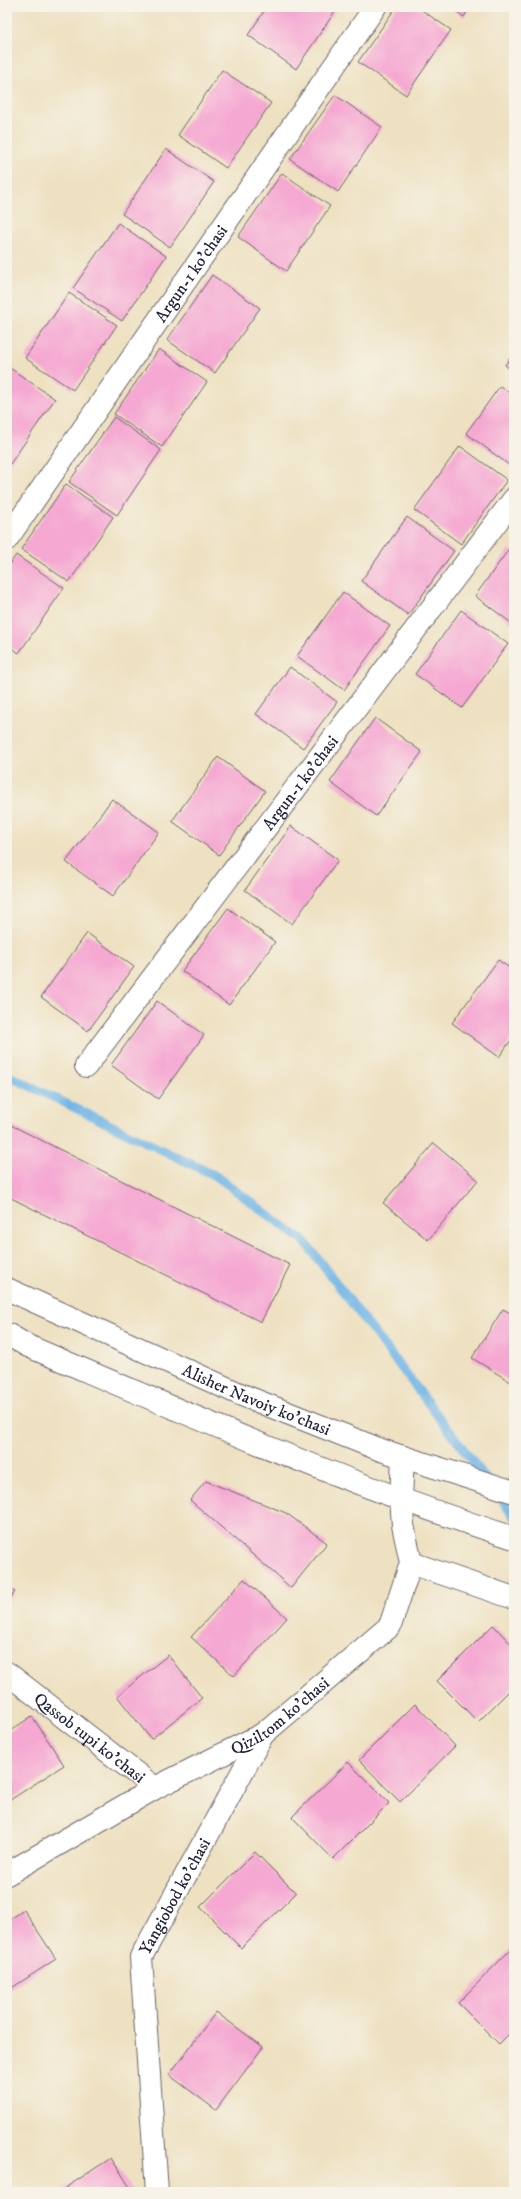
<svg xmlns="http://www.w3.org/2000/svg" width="521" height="2199" font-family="'IM FELL DW Pica',serif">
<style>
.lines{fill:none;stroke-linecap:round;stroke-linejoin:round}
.stream{stroke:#6fb5e6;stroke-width:9}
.building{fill:#f5a8d2}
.minor-casing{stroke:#69656a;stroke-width:24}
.major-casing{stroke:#69656a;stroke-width:24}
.minor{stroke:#fff;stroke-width:22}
.major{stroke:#fff;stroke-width:22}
.labels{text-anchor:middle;stroke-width:3;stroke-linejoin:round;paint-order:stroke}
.street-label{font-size:17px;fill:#22223b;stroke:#f7f3e8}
</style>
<rect width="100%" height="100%" fill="#f7f3e8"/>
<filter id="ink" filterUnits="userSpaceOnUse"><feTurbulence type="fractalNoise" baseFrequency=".025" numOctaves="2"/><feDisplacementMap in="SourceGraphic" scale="8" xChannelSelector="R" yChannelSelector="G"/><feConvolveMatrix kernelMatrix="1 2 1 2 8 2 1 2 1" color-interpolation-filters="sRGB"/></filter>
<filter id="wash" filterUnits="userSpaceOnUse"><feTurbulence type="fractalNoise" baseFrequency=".012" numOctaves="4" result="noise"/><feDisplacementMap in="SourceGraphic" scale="16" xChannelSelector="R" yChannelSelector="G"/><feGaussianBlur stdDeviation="0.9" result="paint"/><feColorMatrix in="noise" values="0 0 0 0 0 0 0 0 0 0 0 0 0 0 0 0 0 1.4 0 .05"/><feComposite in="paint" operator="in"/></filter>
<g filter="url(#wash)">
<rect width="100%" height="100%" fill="#eee1c1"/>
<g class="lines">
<path class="stream" d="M 7,1075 L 216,1176 L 305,1242 L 487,1480
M 495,1490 L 514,1517"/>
</g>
<g id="blocks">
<path class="building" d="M 267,7 L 338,7 L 296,69 L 248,35 Z
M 396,7 L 417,7 L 451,30 L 406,95 L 358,62 Z
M 450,7 L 470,7 L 464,17 Z
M 222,70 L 271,103 L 226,168 L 178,135 Z
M 335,95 L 382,127 L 338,192 L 290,159 Z
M 166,149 L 214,182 L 170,247 L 122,214 Z
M 282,173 L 330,206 L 286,271 L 238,237 Z
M 118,223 L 166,256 L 122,321 L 73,288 Z
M 212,275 L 260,308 L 215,373 L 167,340 Z
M 69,293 L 117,325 L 73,390 L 25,358 Z
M 159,349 L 207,382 L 162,447 L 114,414 Z
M 514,353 L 514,372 L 505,365 Z
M 7,366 L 55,399 L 10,464 L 7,461 Z
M 500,386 L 514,396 L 513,468 L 466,433 Z
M 114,417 L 161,450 L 117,515 L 69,482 Z
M 460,446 L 507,480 L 461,544 L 414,510 Z
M 66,484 L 113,517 L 69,582 L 21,549 Z
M 407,517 L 454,551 L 408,615 L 361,581 Z
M 509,549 L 514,552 L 514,625 L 475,596 Z
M 16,555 L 64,588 L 19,653 L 7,645 L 7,568 Z
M 343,592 L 390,626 L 344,690 L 297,656 Z
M 461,610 L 508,644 L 462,708 L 415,674 Z
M 290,667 L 337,702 L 303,748 L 256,714 Z
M 375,718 L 422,752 L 376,816 L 330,782 Z
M 218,757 L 265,791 L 219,855 L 172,821 Z
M 112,799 L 159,832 L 113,896 L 66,862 Z
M 291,826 L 338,860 L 292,924 L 245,890 Z
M 228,908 L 275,942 L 229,1005 L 182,971 Z
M 87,933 L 134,967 L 88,1031 L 41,997 Z
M 498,960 L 514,971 L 514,1036 L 499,1057 L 452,1023 Z
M 157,1001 L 204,1035 L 158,1099 L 111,1065 Z
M 7,1123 L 290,1265 L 261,1322 L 7,1196 Z
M 434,1143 L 478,1180 L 428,1240 L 383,1203 Z
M 503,1309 L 514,1315 L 514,1384 L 472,1358 Z
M 206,1481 L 286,1513 L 327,1543 L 291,1588 L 190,1500 Z
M 244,1579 L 287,1618 L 234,1676 L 191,1637 Z
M 7,1587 L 15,1592 L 7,1603 Z
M 493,1625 L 514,1647 L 514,1686 L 478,1722 L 437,1681 Z
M 168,1655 L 202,1698 L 151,1739 L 117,1696 Z
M 415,1704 L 455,1746 L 400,1802 L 359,1760 Z
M 32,1716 L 64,1765 L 7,1802 L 7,1733 Z
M 348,1762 L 389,1803 L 333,1859 L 292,1817 Z
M 255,1852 L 296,1893 L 241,1948 L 200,1907 Z
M 24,1910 L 56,1959 L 7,1991 L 7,1921 Z
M 513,1947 L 514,2029 L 499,2044 L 458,2003 Z
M 216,2012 L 263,2047 L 216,2110 L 169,2075 Z
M 111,2158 L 133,2192 L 59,2192 Z"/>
</g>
</g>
<g filter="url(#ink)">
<use href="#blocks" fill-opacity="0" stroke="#69656a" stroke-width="1"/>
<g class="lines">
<defs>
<g id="minor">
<path id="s1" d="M 7,539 L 375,7"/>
<path id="s2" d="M 86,1066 L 514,499"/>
<path d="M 411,1563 L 514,1598"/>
<path id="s3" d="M 7,1673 L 155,1788"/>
<path id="s4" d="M 7,1874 L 155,1788 L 263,1734 L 390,1626 L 411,1563 L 403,1525 L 401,1498 L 403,1457"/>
<path id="s5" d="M 157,2192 L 141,1957 L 263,1734"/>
</g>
<g id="major">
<path id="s6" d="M 7,1289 L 242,1395 L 381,1450 L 514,1492"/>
<path d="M 7,1334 L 28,1346 C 188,1414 348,1485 514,1538"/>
</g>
</defs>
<use href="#minor" class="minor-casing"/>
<use href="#major" class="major-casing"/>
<use href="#minor" class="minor"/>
<use href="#major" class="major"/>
</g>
</g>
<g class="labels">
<g class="street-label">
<text dy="6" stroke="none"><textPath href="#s1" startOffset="323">Argun-1 ko'chasi</textPath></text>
<text dy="6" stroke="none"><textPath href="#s2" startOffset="355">Argun-1 ko'chasi</textPath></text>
<text dy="6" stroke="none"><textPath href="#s6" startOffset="273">Alisher Navoiy ko'chasi</textPath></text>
<text dy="6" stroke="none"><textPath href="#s4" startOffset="316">Qiziltom ko'chasi</textPath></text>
<text dy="6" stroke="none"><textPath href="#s3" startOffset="105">Qassob tupi ko'chasi</textPath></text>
<text dy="6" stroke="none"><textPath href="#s5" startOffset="305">Yangiobod ko'chasi</textPath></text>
</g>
</g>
<rect width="521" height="2199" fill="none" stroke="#f7f3e8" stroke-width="24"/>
</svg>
